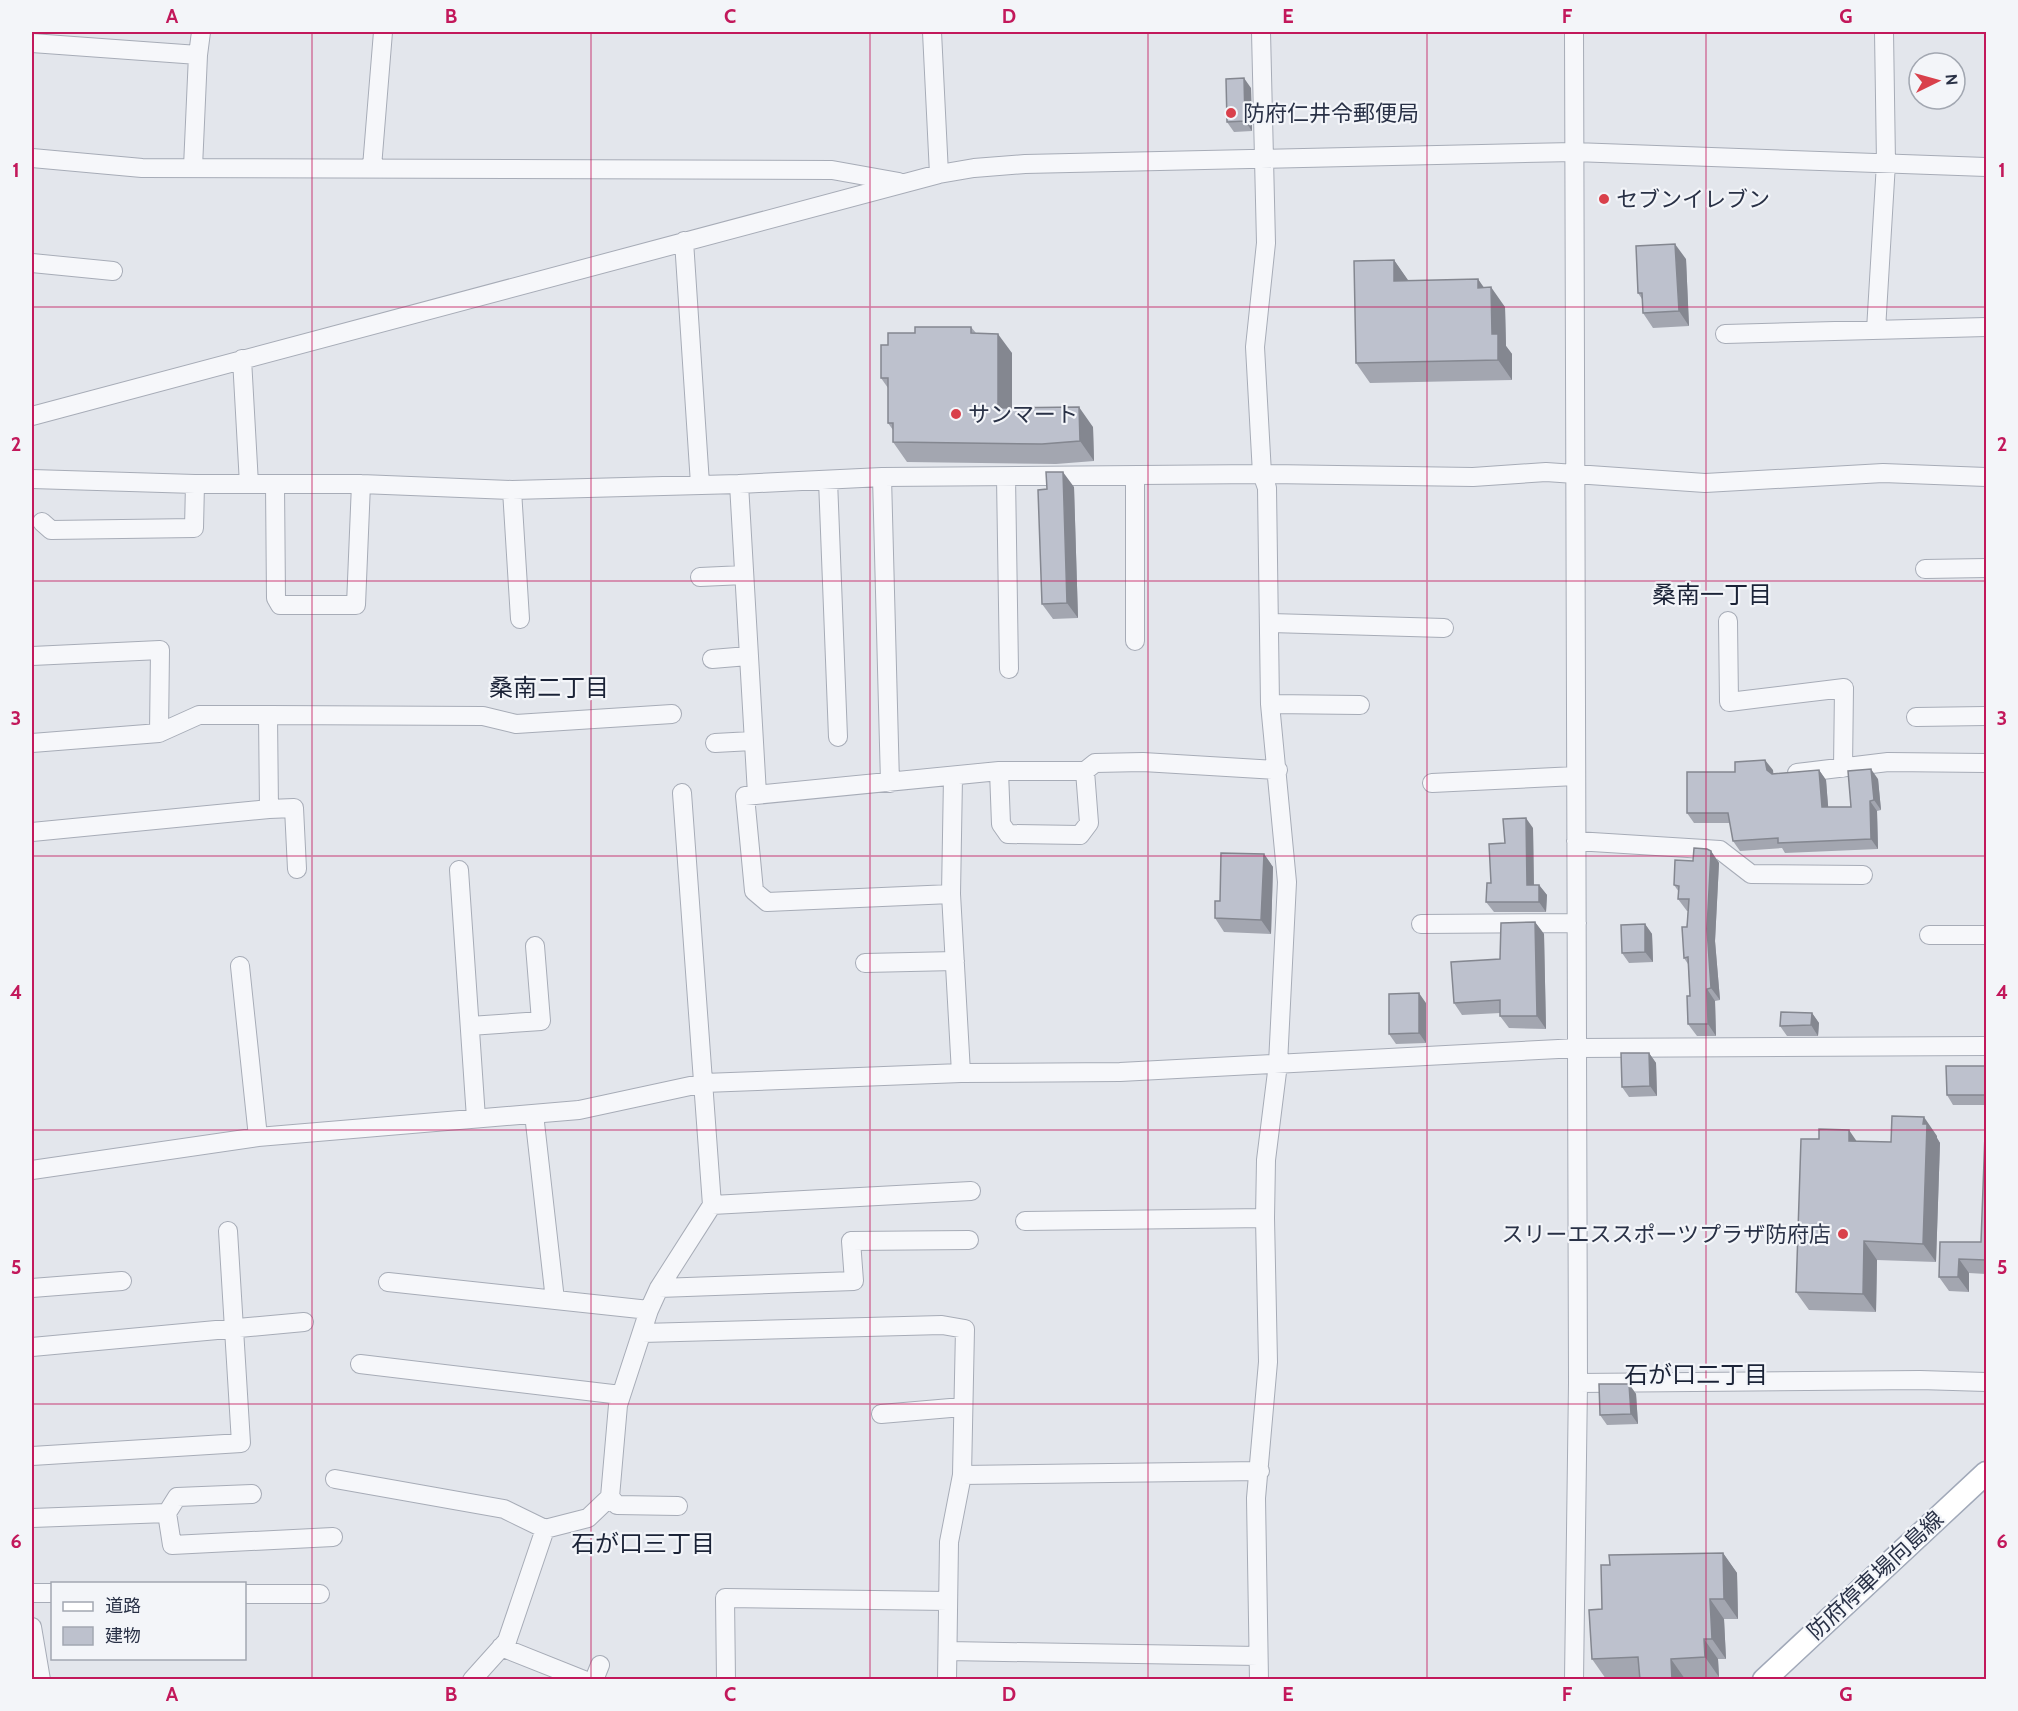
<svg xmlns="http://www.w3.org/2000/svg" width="2018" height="1711" font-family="Cabin,'Noto Sans JP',sans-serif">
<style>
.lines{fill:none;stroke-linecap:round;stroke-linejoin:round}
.minor-casing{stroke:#a7acb7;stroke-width:20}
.major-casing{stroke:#a1a9b9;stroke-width:25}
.minor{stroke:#f6f7fa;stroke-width:18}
.major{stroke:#fff;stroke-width:22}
.wall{fill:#a3a6b0}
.shaded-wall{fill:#848790}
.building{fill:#bdc1cd;stroke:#848790;stroke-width:1.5}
.grid{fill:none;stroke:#c2185b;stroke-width:1.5;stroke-opacity:0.55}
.poi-dot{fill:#d9404b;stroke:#f3f5f9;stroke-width:2}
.labels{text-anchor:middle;stroke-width:4.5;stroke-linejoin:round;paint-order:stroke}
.poi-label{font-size:22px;fill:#293146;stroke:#f3f5f9;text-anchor:start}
.street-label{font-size:22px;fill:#293146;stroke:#f3f5f9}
.neighbourhood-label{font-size:24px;fill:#1b2337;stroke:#f3f5f9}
.neatline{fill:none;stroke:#c2185b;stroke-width:2}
.grid-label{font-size:20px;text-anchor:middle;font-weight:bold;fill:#c2185b}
</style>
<rect width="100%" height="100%" fill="#e3e6ec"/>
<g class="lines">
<defs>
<path id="minor" d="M 932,32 L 939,174
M 32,43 L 198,55 L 201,32
M 32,158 L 142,168 L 832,170 L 899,182
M 193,167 L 198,55
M 372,167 L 383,32
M 684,241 L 700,484
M 32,263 L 113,271
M 1876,330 L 1886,163 L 1884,32
M 1725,334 L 1986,327
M 242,359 L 249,484
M 32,416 L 939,174 L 974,168 L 1025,164 L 1574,152 L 1986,167
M 882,477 L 890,783
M 1006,477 L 1009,669
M 32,479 L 195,484 L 361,484 L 512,490 L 739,484 L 882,477 L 1262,474 L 1473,477 L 1546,472 L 1705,483 L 1883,473 L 1986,477
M 828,480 L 838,737
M 275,484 L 276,598 L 280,605 L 356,605 L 361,484
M 739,484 L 757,794
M 512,490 L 520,619
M 42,522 L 51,530 L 194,528 L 195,484
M 1925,569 L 1986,568
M 700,577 L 744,575
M 1728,621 L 1729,702 L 1844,688 L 1843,768
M 1271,623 L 1444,628
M 1135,641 L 1135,477
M 32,656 L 160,650 L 159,733
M 712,659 L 748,656
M 1270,704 L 1360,705
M 1916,717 L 1986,716
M 32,743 L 159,733 L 199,715 L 268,715
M 715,743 L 752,741
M 999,771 L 1001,824 L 1008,834 L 1080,835 L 1089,823 L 1085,771
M 1797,773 L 1888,762 L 1986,763
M 953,777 L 951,894 L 961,1073
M 1432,783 L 1576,776
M 269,809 L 294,808 L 297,869
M 32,832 L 269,809 L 268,715 L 483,716 L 516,724 L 672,714
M 1576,841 L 1720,850 L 1751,874 L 1863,875
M 459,870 L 476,1118
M 951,894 L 767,902 L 754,891 L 745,796 L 999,771 L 1085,771 L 1095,763 L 1143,762 L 1278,770
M 1421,924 L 1577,923
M 1929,935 L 1986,935
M 865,963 L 955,961
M 240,966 L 258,1137
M 470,1026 L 541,1021 L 535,946
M 534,1114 L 555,1300
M 32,1170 L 258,1137 L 579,1110 L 704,1083 L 961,1073 L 1120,1072 L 1578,1048 L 1986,1046
M 712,1205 L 971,1191
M 1025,1221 L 1265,1218
M 388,1282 L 649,1310
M 32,1288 L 122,1281
M 659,1288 L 854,1281 L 851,1241 L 969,1240
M 642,1333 L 942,1325 L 965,1329 L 962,1475 L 949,1542 L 947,1680
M 32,1347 L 304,1322
M 360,1364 L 621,1395
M 1578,1383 L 1920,1380 L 1986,1382
M 881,1414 L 962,1407
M 32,1456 L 241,1443 L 228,1231
M 962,1475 L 1260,1471
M 335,1479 L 504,1509 L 545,1529
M 610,1497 L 617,1505 L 678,1506
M 167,1513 L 172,1545 L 333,1537
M 32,1518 L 167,1513 L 177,1497 L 252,1494
M 32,1593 L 52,1593
M 244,1594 L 320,1594
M 32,1627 L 41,1680
M 501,1647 L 584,1680
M 948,1651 L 1258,1656
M 472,1680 L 507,1641 L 545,1529 L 588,1518 L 610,1497 L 618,1405 L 649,1310 L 659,1288 L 712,1205 L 682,793
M 594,1680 L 600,1665
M 726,1680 L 725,1598 L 948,1601
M 1259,1680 L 1256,1498 L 1268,1362 L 1265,1218 L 1266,1160 L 1278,1064 L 1287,882 L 1270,704 L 1267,488 L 1262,474 L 1255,347 L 1266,243 L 1261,32
M 1574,1680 L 1578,1383 L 1574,32"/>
<path id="major" d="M 1764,1680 L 1986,1473"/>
</defs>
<use href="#minor" class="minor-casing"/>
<use href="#major" class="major-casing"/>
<use href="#minor" class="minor"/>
<use href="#major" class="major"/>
</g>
<path class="wall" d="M 1251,88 L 1252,131 L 1234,132 L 1227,122 Z
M 1686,259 L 1689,326 L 1653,328 L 1643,313 L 1642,299 L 1638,293 Z
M 1394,260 L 1408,281 L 1478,279 L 1483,288 L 1505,307 L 1506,346 L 1512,354 L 1512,380 L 1370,383 L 1356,363 Z
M 971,327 L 976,333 L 1012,353 L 1012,408 L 1093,427 L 1094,461 L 1056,464 L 907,462 L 893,442 L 893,430 L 888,423 L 888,388 L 881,378 L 915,333 Z
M 1074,487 L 1078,618 L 1053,619 L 1042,604 Z
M 1773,770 L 1773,774 L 1819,770 L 1826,780 L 1828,807 L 1851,807 L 1878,779 L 1881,810 L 1877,811 L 1878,849 L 1785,853 L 1782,848 L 1740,851 L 1733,841 L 1730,823 L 1694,823 L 1687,813 L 1735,772 Z
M 1533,828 L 1534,885 L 1539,885 L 1547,895 L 1546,912 L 1494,912 L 1486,902 L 1491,883 L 1505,843 Z
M 1711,851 L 1719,863 L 1715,941 L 1720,1000 L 1715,1001 L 1716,1036 L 1697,1036 L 1688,1024 L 1690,996 L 1688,964 L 1684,958 L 1688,911 L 1687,911 L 1678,899 L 1679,892 L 1674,885 L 1693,861 Z
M 1264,854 L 1273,867 L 1271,934 L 1224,932 L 1215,918 Z
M 1535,922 L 1544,934 L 1546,1029 L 1509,1028 L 1500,1016 L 1500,1013 L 1462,1015 L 1454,1003 L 1500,959 Z
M 1645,924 L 1652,934 L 1653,962 L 1629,963 L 1622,953 Z
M 1426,1003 L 1426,1043 L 1396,1044 L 1389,1034 Z
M 1812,1013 L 1819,1023 L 1818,1036 L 1787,1036 L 1780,1026 Z
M 1649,1053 L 1656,1063 L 1657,1096 L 1629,1097 L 1622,1087 Z
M 1986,1066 L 1986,1105 L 1953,1105 L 1947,1095 Z
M 1986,1134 L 1986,1274 L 1969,1273 L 1969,1292 L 1949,1291 L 1939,1277 L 1940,1242 L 1981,1242 Z
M 1937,1136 L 1937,1138 L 1940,1143 L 1936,1262 L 1877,1260 L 1876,1312 L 1809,1310 L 1796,1292 L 1857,1141 L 1891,1142 Z
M 1629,1384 L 1636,1394 L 1638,1424 L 1607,1425 L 1600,1415 Z
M 1723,1553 L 1737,1573 L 1738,1619 L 1724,1619 L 1726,1659 L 1718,1659 L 1719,1677 L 1685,1679 L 1639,1677 L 1606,1679 L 1592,1659 L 1610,1565 Z"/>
<path class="shaded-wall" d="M 1244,78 L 1251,88 L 1252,131 L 1245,121 Z
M 1675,244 L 1686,259 L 1689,326 L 1679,311 Z
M 1394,260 L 1408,280 L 1408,301 L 1394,281 Z
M 1478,279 L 1492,299 L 1491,287 L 1505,307 L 1506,346 L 1512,354 L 1512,380 L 1498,360 L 1492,334 L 1478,288 Z
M 998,334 L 1012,353 L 1012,428 L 998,408 Z
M 1079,407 L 1093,427 L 1094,461 L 1080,441 Z
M 1063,472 L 1074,487 L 1078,618 L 1067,603 Z
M 1765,760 L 1773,770 L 1774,780 L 1767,770 Z
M 1871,769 L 1878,779 L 1881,810 L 1874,800 Z
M 1819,770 L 1826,780 L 1829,817 L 1822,807 Z
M 1870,801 L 1877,811 L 1878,849 L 1871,839 Z
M 1526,818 L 1533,828 L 1534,895 L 1527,885 Z
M 1711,851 L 1719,863 L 1715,941 L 1720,1000 L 1711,988 L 1707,929 Z
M 1264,854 L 1273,867 L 1271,934 L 1261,920 Z
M 1539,885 L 1547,895 L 1546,912 L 1539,902 Z
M 1535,922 L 1544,934 L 1546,1029 L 1537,1016 Z
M 1645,924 L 1652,934 L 1653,962 L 1645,952 Z
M 1707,989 L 1715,1001 L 1716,1036 L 1708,1024 Z
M 1419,993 L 1426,1003 L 1426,1043 L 1419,1033 Z
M 1812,1013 L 1819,1023 L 1818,1036 L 1811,1025 Z
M 1649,1053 L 1656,1063 L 1657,1096 L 1650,1086 Z
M 1924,1117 L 1937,1136 L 1937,1138 L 1940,1143 L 1936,1262 L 1923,1244 Z
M 1849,1130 L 1862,1149 L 1849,1141 Z
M 1864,1241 L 1877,1260 L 1876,1312 L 1863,1294 Z
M 1959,1259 L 1969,1273 L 1969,1292 L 1958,1277 Z
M 1629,1384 L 1636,1394 L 1638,1424 L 1631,1414 Z
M 1723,1553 L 1737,1573 L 1738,1619 L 1724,1599 Z
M 1710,1599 L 1724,1619 L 1726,1659 L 1712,1639 Z
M 1704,1639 L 1718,1659 L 1719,1677 L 1705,1657 Z
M 1671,1659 L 1685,1679 L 1685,1680 L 1672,1680 Z"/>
<path class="building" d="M 1244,78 L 1245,121 L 1227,122 L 1226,79 Z
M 1675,244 L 1679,311 L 1643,313 L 1642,293 L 1638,293 L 1636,246 Z
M 1394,260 L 1394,281 L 1478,279 L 1478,288 L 1491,287 L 1492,334 L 1498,334 L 1498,360 L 1356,363 L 1354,261 Z
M 915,327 L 971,327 L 971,333 L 998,334 L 998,408 L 1079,407 L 1080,441 L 1042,444 L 893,442 L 893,423 L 888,423 L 888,378 L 881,378 L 881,345 L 888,345 L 888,333 L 915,333 Z
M 1046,472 L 1063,472 L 1067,603 L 1042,604 L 1038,490 L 1047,489 Z
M 1765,760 L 1767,770 L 1772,774 L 1819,770 L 1822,807 L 1851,807 L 1848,771 L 1871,769 L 1874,800 L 1870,801 L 1871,839 L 1778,843 L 1778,838 L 1733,841 L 1728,813 L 1687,813 L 1687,772 L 1735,772 L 1735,762 Z
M 1526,818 L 1527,885 L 1539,885 L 1539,902 L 1486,902 L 1487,883 L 1491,883 L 1489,844 L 1505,843 L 1503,819 Z
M 1694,848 L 1707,849 L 1711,851 L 1707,929 L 1711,988 L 1707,989 L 1708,1024 L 1688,1024 L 1687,996 L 1690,996 L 1688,957 L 1684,958 L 1682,927 L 1687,927 L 1689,899 L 1678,899 L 1679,886 L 1674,885 L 1675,860 L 1693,861 Z
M 1221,853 L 1264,854 L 1261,920 L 1215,918 L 1215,901 L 1220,901 Z
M 1535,922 L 1537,1016 L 1500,1016 L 1500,1000 L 1454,1003 L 1451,962 L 1500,959 L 1501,923 Z
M 1645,924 L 1645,952 L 1622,953 L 1621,925 Z
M 1419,993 L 1419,1033 L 1389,1034 L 1389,994 Z
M 1781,1012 L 1812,1013 L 1811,1025 L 1780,1026 Z
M 1621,1053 L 1649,1053 L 1650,1086 L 1622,1087 Z
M 1946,1066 L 1986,1066 L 1986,1095 L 1947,1095 Z
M 1892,1116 L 1924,1117 L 1923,1124 L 1927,1124 L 1923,1244 L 1864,1241 L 1863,1294 L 1796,1292 L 1801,1139 L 1819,1139 L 1819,1129 L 1849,1130 L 1849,1141 L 1891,1142 Z
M 1985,1134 L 1986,1134 L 1986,1260 L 1959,1259 L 1958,1277 L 1939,1277 L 1940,1242 L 1981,1242 Z
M 1599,1384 L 1629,1384 L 1631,1414 L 1600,1415 Z
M 1723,1553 L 1724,1599 L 1710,1599 L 1712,1639 L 1704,1639 L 1705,1657 L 1671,1659 L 1672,1680 L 1640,1680 L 1638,1657 L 1592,1659 L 1589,1610 L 1602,1609 L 1601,1565 L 1610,1565 L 1609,1555 Z"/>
<path class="grid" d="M 312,32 L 312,1680M 591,32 L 591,1680M 870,32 L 870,1680M 1148,32 L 1148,1680M 1427,32 L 1427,1680M 1706,32 L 1706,1680M 32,307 L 1986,307M 32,581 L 1986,581M 32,856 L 1986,856M 32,1130 L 1986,1130M 32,1404 L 1986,1404"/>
<g class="poi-dot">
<circle cx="1231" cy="113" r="6"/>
<circle cx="1604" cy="199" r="6"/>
<circle cx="956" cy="414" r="6"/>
<circle cx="1843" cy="1234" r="6"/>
</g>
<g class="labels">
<g class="poi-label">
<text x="1243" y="121">防府仁井令郵便局</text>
<text x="1616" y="207">セブンイレブン</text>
<text x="968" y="422">サンマート</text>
<text x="1831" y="1242" text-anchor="end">スリーエススポーツプラザ防府店</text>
</g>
<g class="street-label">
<text transform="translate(1875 1575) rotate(-43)" y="8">防府停車場向島線</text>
</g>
<g class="neighbourhood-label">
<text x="1712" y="603">桑南一丁目</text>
<text x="549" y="696">桑南二丁目</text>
<text x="1696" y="1383">石が口二丁目</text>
<text x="643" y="1552">石が口三丁目</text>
</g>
</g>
<rect width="2018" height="1711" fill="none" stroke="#f3f5f9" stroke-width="66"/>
<rect x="51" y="1582" width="195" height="78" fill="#f3f5f9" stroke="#a2a7b1" stroke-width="1.5"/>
<rect x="63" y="1602" width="30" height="9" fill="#ffffff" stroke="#a2a7b1" stroke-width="1.5"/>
<text x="105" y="1612" font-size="18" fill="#293146">道路</text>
<rect x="63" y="1627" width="30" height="18" fill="#bdc1cd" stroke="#a2a7b1" stroke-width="1.5"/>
<text x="105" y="1642" font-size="18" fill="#293146">建物</text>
<g transform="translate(1937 81) rotate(85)"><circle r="28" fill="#f3f5f9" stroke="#a2a7b1" stroke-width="1.5"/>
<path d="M0-4.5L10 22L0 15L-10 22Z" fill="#d9404b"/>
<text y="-9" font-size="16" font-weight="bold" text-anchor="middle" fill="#293146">N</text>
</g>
<rect x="33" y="33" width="1952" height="1645" class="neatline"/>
<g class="grid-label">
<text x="172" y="23">A</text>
<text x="451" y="23">B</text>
<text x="730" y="23">C</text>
<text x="1009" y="23">D</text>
<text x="1288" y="23">E</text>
<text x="1567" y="23">F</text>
<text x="1846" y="23">G</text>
<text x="16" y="177">1</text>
<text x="2002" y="177">1</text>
<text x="16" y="451">2</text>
<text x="2002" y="451">2</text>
<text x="16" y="725">3</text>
<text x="2002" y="725">3</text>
<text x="16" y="999">4</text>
<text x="2002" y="999">4</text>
<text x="16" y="1274">5</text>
<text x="2002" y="1274">5</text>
<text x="16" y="1548">6</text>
<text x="2002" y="1548">6</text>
<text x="172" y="1701">A</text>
<text x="451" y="1701">B</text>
<text x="730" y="1701">C</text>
<text x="1009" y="1701">D</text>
<text x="1288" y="1701">E</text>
<text x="1567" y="1701">F</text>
<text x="1846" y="1701">G</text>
</g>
</svg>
